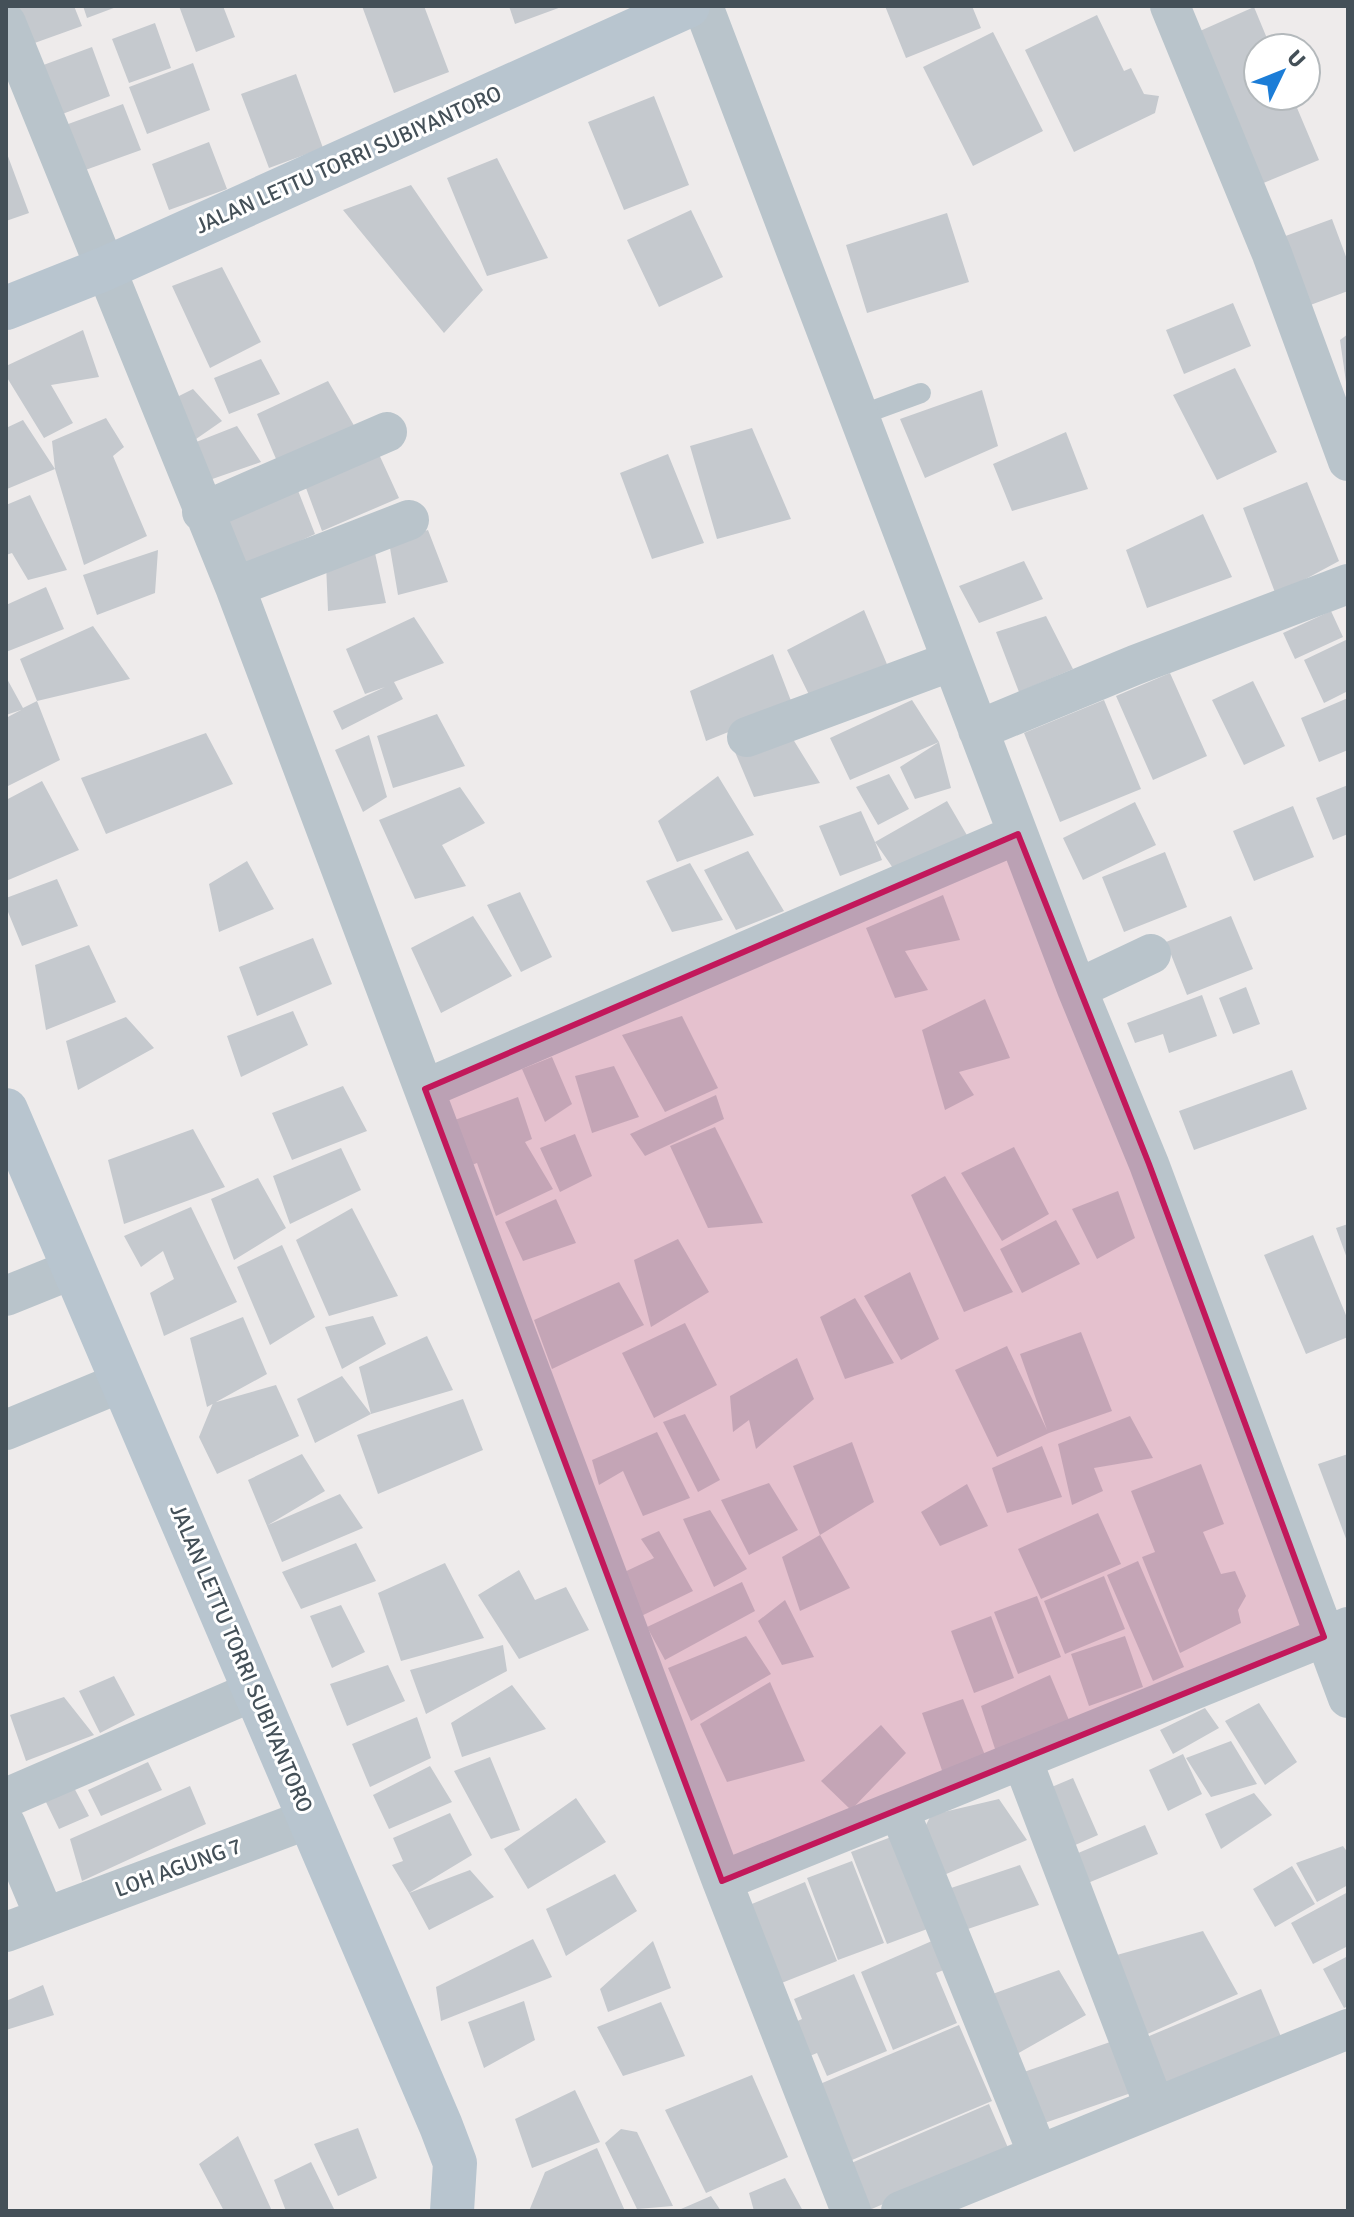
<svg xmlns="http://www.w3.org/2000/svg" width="1354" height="2217" font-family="Signika,sans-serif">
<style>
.building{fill:#c5c9ce}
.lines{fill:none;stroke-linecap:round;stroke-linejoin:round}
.lane{stroke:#b9c4cb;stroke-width:20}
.street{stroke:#b9c4cb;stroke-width:40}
.secondary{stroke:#b8c5cf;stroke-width:44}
.marked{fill:#c2185b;fill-opacity:0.2;stroke:#c2185b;stroke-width:6;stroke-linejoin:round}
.labels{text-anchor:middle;stroke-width:6;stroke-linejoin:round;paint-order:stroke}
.street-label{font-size:22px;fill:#445058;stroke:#fff}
</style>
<rect width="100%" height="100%" fill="#eeebeb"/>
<path class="building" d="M 15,6 L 74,6 L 82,26 L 29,45 Z
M 83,6 L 119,6 L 87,18 Z
M 179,6 L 223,6 L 235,37 L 196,52 Z
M 362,6 L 424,6 L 449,72 L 394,93 Z
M 509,6 L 564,6 L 515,24 Z
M 885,6 L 972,6 L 981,28 L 906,58 Z
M 1254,7 L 1271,48 L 1258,48 L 1258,96 L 1292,96 L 1319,160 L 1261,184 L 1200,31 Z
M 1097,15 L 1124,71 L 1131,68 L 1144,94 L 1159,96 L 1155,113 L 1074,152 L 1025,50 Z
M 155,23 L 171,68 L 129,83 L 112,39 Z
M 993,32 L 1043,131 L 973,166 L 923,67 Z
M 92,47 L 110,96 L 57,116 L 38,67 Z
M 193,63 L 210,110 L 147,134 L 129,87 Z
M 296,74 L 323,148 L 269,168 L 241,94 Z
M 654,96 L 689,185 L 624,210 L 588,122 Z
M 123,104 L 141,150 L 77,173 L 60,127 Z
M 209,142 L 227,189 L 169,210 L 152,164 Z
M 6,151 L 29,213 L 6,221 Z
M 497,158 L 548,258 L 487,276 L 447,178 Z
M 411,185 L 483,290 L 444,333 L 343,210 Z
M 691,210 L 723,277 L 659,307 L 627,240 Z
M 947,213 L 969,282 L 867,313 L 846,245 Z
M 1332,219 L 1348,262 L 1348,291 L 1305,307 L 1280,238 Z
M 222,267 L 261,342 L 210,368 L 172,286 Z
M 1233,303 L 1251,346 L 1184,374 L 1166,330 Z
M 83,330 L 99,377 L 51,385 L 73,423 L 44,438 L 6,376 L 6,366 Z
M 1348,334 L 1348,382 L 1346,382 L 1340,340 Z
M 261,359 L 280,394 L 229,414 L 214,378 Z
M 1235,368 L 1277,452 L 1217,480 L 1173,395 Z
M 328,381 L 359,434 L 279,466 L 257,414 Z
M 193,389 L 222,421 L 186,446 L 165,403 Z
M 982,390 L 998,446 L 925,478 L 900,419 Z
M 106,418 L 124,447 L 113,456 L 147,536 L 84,565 L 55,469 L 52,441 Z
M 23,420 L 55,469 L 7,489 L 6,428 Z
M 237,426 L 261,462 L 198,484 L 186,446 Z
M 752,428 L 791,519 L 717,539 L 690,446 Z
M 1066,432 L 1088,489 L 1012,511 L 993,464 Z
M 377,450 L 399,498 L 322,531 L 303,480 Z
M 668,454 L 704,543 L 652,559 L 620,473 Z
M 1307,482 L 1339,561 L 1276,595 L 1243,508 Z
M 297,488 L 315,534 L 238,570 L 221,520 Z
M 30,495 L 67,570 L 28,580 L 12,553 L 6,555 L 6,505 Z
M 1203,514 L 1232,577 L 1147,608 L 1126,550 Z
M 428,530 L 448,582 L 398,595 L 389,542 Z
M 158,550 L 155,593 L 97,615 L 83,575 Z
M 375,553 L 386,603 L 328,611 L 326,564 Z
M 1024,561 L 1043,599 L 979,623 L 959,586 Z
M 46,587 L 64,629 L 6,652 L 6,605 Z
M 864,610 L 889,669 L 817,711 L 787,650 Z
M 1331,611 L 1343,637 L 1295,659 L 1283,633 Z
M 1046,616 L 1073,669 L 1019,692 L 996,632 Z
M 414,617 L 444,663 L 394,682 L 403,699 L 342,730 L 333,711 L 385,687 L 365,694 L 346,649 Z
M 93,626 L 130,679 L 37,701 L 20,659 Z
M 1348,639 L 1348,691 L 1324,703 L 1304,660 Z
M 773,654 L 793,706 L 706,741 L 690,691 Z
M 1170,673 L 1207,756 L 1153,780 L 1116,696 Z
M 6,677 L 23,708 L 37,701 L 60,760 L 6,787 L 6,718 L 21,710 L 6,715 Z
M 1253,681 L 1285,746 L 1244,765 L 1212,700 Z
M 1348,698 L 1348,750 L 1319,762 L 1301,718 Z
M 912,700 L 939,742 L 850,780 L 830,738 Z
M 1104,700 L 1141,789 L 1060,822 L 1024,733 Z
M 437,714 L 465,766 L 393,788 L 377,736 Z
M 788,731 L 820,783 L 754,797 L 735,752 Z
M 206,733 L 233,784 L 106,834 L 81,778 Z
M 369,735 L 387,797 L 363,812 L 335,750 Z
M 939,742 L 951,788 L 915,799 L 900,767 Z
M 889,774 L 909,809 L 878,825 L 856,787 Z
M 718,776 L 754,835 L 677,862 L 658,821 Z
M 42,781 L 79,850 L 6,881 L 6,800 Z
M 1348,785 L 1348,834 L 1333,840 L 1316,798 Z
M 460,787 L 485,823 L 442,845 L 466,886 L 415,899 L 379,820 Z
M 947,801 L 968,837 L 895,871 L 875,842 L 882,860 L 840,876 L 819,826 L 861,811 L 875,842 Z
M 1135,802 L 1156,845 L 1083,880 L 1063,838 Z
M 1293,806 L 1314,857 L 1254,881 L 1233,831 Z
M 748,851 L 784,911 L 736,930 L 704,870 Z
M 1165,852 L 1187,907 L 1124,932 L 1102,877 Z
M 247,861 L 274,909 L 219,932 L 209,884 Z
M 690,863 L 723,920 L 672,932 L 646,881 Z
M 57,879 L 78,926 L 22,946 L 6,907 L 6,898 Z
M 520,892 L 552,957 L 521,972 L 487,905 Z
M 943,895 L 960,940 L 905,951 L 928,990 L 895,998 L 866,928 Z
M 473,916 L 512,976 L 441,1013 L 411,948 Z
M 1231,916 L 1253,969 L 1187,995 L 1166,942 Z
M 313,938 L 332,984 L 257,1016 L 239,967 Z
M 89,945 L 116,1002 L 46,1030 L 35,965 Z
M 1246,987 L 1260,1024 L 1233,1034 L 1219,998 Z
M 1202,995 L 1217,1036 L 1169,1053 L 1163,1034 L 1135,1043 L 1127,1023 Z
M 985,999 L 1010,1058 L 959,1072 L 974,1095 L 945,1110 L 922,1030 Z
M 293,1011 L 308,1045 L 241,1077 L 227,1036 Z
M 682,1016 L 718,1088 L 665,1112 L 622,1035 Z
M 126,1017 L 154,1048 L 78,1090 L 66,1041 Z
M 552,1057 L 572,1104 L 545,1122 L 522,1069 Z
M 614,1066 L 639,1117 L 592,1133 L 575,1076 Z
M 1292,1070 L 1307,1109 L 1194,1150 L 1179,1111 Z
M 343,1086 L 367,1131 L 292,1160 L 272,1113 Z
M 716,1095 L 724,1119 L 645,1156 L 630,1134 Z
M 518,1097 L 532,1139 L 525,1142 L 553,1189 L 496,1216 L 477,1163 L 464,1168 L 452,1121 Z
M 715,1127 L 763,1223 L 708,1228 L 670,1146 Z
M 193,1129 L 225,1187 L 124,1224 L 108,1160 Z
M 575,1134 L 592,1176 L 560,1192 L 540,1148 Z
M 1014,1147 L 1049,1214 L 1002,1241 L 961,1173 Z
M 341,1148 L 361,1190 L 290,1224 L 273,1176 Z
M 945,1176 L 1013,1292 L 964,1312 L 911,1195 Z
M 258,1178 L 286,1228 L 234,1260 L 211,1199 Z
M 1118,1191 L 1135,1238 L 1097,1259 L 1072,1209 Z
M 556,1199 L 576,1243 L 523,1261 L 505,1222 Z
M 191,1207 L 237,1302 L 164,1336 L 150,1293 L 174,1279 L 163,1251 L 141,1267 L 124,1236 Z
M 352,1208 L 398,1296 L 329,1316 L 296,1240 Z
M 1056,1220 L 1080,1264 L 1022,1293 L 1000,1249 Z
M 1348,1224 L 1348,1261 L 1336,1228 Z
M 1313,1235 L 1348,1320 L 1348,1337 L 1306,1354 L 1264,1255 Z
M 678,1239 L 709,1292 L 651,1327 L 634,1260 Z
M 282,1245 L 315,1317 L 270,1345 L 237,1267 Z
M 910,1272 L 939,1339 L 901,1360 L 864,1296 Z
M 619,1282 L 644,1325 L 552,1369 L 534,1320 Z
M 855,1298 L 894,1363 L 845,1379 L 820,1317 Z
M 373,1316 L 386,1344 L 342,1369 L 325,1327 Z
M 243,1317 L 267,1374 L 207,1407 L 190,1338 Z
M 685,1323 L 717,1385 L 654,1418 L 622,1353 Z
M 1081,1332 L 1112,1411 L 1049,1433 L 997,1457 L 955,1370 L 1007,1346 L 1047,1430 L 1020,1354 Z
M 427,1336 L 453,1390 L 371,1414 L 315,1443 L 297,1399 L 342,1376 L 371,1414 L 359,1367 Z
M 797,1358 L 814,1399 L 756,1449 L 749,1420 L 733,1432 L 730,1396 Z
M 276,1385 L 299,1436 L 217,1474 L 199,1437 L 213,1403 Z
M 463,1399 L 483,1450 L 378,1494 L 357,1435 Z
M 685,1414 L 720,1480 L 698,1492 L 663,1422 Z
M 1130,1416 L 1153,1458 L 1094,1468 L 1103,1491 L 1072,1505 L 1058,1444 Z
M 657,1432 L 690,1498 L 643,1516 L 623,1471 L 599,1485 L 592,1460 Z
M 852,1442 L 874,1502 L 820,1535 L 793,1466 Z
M 1042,1446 L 1062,1497 L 1007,1513 L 992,1468 Z
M 302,1454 L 325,1491 L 268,1525 L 340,1494 L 363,1528 L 282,1562 L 248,1480 Z
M 1348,1454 L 1348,1544 L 1318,1464 Z
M 1201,1464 L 1224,1524 L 1203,1532 L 1221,1574 L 1235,1571 L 1246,1596 L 1238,1610 L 1241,1623 L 1180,1653 L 1142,1557 L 1155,1552 L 1131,1491 Z
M 769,1483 L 798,1530 L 749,1555 L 721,1500 Z
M 967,1484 L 988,1526 L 940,1546 L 921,1512 Z
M 710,1510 L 747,1569 L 714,1587 L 683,1519 Z
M 1098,1513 L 1121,1564 L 1041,1599 L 1018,1549 Z
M 659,1531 L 693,1591 L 633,1620 L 616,1576 L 654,1558 L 641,1539 Z
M 820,1535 L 850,1588 L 800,1611 L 782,1557 Z
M 356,1543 L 376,1581 L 301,1609 L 282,1572 Z
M 1138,1561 L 1184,1667 L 1153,1681 L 1107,1575 Z
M 445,1563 L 484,1638 L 401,1661 L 378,1593 Z
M 519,1570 L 535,1600 L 566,1587 L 589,1630 L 519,1659 L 478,1595 Z
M 1104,1576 L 1125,1629 L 1065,1654 L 1044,1601 Z
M 742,1582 L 755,1611 L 665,1660 L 647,1627 Z
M 1037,1596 L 1061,1657 L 1018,1674 L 994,1612 Z
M 785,1600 L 814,1657 L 782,1665 L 758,1621 Z
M 341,1605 L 365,1652 L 332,1668 L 310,1616 Z
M 991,1616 L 1014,1678 L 974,1693 L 951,1631 Z
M 746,1636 L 771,1674 L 691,1721 L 668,1668 Z
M 1125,1636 L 1143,1687 L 1089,1706 L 1071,1654 Z
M 503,1645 L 507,1671 L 426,1714 L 410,1670 Z
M 388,1665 L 405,1701 L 347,1726 L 330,1684 Z
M 1050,1675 L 1071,1725 L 997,1755 L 981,1706 Z
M 114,1676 L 135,1715 L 100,1733 L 79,1691 Z
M 770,1682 L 805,1761 L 727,1782 L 700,1724 Z
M 512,1685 L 546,1729 L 462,1757 L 451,1723 Z
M 64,1697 L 94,1735 L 26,1761 L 10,1715 Z
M 963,1699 L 988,1763 L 945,1779 L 922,1713 Z
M 1259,1703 L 1297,1762 L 1265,1785 L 1225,1721 Z
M 1205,1708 L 1219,1728 L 1173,1754 L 1160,1730 Z
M 417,1717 L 431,1758 L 370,1787 L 352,1744 Z
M 881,1725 L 906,1753 L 851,1810 L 821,1781 Z
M 1231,1741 L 1257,1784 L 1211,1797 L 1186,1758 Z
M 1183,1754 L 1202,1794 L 1168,1811 L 1149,1770 Z
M 490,1757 L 520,1830 L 491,1839 L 454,1771 Z
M 148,1762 L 162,1790 L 101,1816 L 88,1790 Z
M 430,1766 L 452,1802 L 389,1829 L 373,1795 Z
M 1073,1778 L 1098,1835 L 1073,1846 L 1047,1789 Z
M 71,1782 L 89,1816 L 59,1829 L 44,1798 Z
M 190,1786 L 206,1824 L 82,1881 L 70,1839 Z
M 1254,1793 L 1272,1815 L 1221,1849 L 1205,1814 Z
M 576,1798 L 606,1842 L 528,1889 L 504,1849 Z
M 999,1799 L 1027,1840 L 932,1880 L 923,1831 L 931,1815 Z
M 450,1813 L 472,1855 L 409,1893 L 392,1865 L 403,1861 L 393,1838 Z
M 1145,1825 L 1158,1854 L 1083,1885 L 1071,1856 Z
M 902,1833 L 938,1925 L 887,1944 L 851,1852 Z
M 1343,1846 L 1348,1853 L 1348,1885 L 1317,1902 L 1296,1863 Z
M 852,1861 L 884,1943 L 838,1960 L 807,1878 Z
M 1020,1865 L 1039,1905 L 956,1933 L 939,1892 Z
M 1292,1866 L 1315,1904 L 1275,1927 L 1253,1889 Z
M 470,1870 L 494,1897 L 429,1930 L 409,1893 Z
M 615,1874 L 637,1911 L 566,1956 L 546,1909 Z
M 805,1882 L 837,1961 L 774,1986 L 742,1908 Z
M 1348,1892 L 1348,1946 L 1313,1964 L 1291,1923 Z
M 1203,1931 L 1238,1994 L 1134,2040 L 1106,1958 Z
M 941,1937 L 954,1966 L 936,1973 L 957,2023 L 893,2050 L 861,1972 Z
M 533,1939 L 552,1977 L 441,2021 L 436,1987 Z
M 653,1941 L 671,1988 L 608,2012 L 600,1989 Z
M 1348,1956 L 1348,2006 L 1344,2008 L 1323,1969 Z
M 1059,1970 L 1086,2015 L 1006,2060 L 976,2000 Z
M 854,1974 L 887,2051 L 827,2076 L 817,2053 L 800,2060 L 786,2026 L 802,2019 L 794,1999 Z
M 43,1985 L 54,2015 L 6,2030 L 6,2001 Z
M 1261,1989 L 1282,2039 L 1156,2092 L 1135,2042 Z
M 524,2001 L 535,2040 L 484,2068 L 468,2022 Z
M 661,2002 L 685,2056 L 623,2076 L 597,2027 Z
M 959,2025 L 992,2101 L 852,2160 L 820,2084 Z
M 1113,2041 L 1131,2093 L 1033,2127 L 1015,2075 Z
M 752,2075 L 788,2157 L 706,2193 L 665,2110 Z
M 575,2090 L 600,2142 L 532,2168 L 515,2119 Z
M 989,2104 L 1009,2150 L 867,2211 L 842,2167 Z
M 358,2128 L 377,2178 L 338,2196 L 314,2144 Z
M 621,2129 L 637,2132 L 673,2206 L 637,2209 L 605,2143 Z
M 238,2136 L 272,2211 L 224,2211 L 199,2164 Z
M 597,2148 L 625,2211 L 529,2211 L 545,2172 Z
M 311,2162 L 335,2211 L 286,2211 L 274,2180 Z
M 785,2178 L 803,2211 L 754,2211 L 749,2193 Z
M 711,2196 L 721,2211 L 681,2211 L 681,2209 Z"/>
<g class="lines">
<path class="lane" d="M 858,416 L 921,393"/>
<path class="street" d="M 703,6 L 1077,989 L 1149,1164 L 1348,1698
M 1170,6 L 1272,254 L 1348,461
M 6,23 L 235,587 L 722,1881 L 851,2211
M 202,512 L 387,432
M 235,587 L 409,520
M 978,730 L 1135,665 L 1348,584
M 747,737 L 952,661
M 1077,989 L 1151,954
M 425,1089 L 1018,834
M 6,1296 L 73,1269
M 6,1430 L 122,1382
M 1023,1762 L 1154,2105
M 6,1798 L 256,1690
M 899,1810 L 1038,2154
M 6,1825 L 44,1915
M 722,1881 L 1348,1627
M 6,1932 L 311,1818
M 901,2211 L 1348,2029"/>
<path class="secondary" d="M 6,308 L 104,269 L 688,6
M 6,1110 L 441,2126 L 455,2163 L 452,2211"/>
</g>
<path class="marked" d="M 1018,834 L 1149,1164 L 1324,1637 L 722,1881 L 425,1089 Z"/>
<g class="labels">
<g class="street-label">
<text transform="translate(348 159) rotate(-24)" y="8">JALAN LETTU TORRI SUBIYANTORO</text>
<text transform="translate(242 1658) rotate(67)" y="8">JALAN LETTU TORRI SUBIYANTORO</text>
<text transform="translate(178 1867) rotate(-20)" y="8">LOH AGUNG 7</text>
</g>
</g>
<rect width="1354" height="2217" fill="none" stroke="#445058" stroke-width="16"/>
<g transform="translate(1282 72) rotate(47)"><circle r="38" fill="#ffffff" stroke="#b4b9bc" stroke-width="2"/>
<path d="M0-6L14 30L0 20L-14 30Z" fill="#1c7dd7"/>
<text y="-12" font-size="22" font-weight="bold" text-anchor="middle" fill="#445058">U</text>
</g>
</svg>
